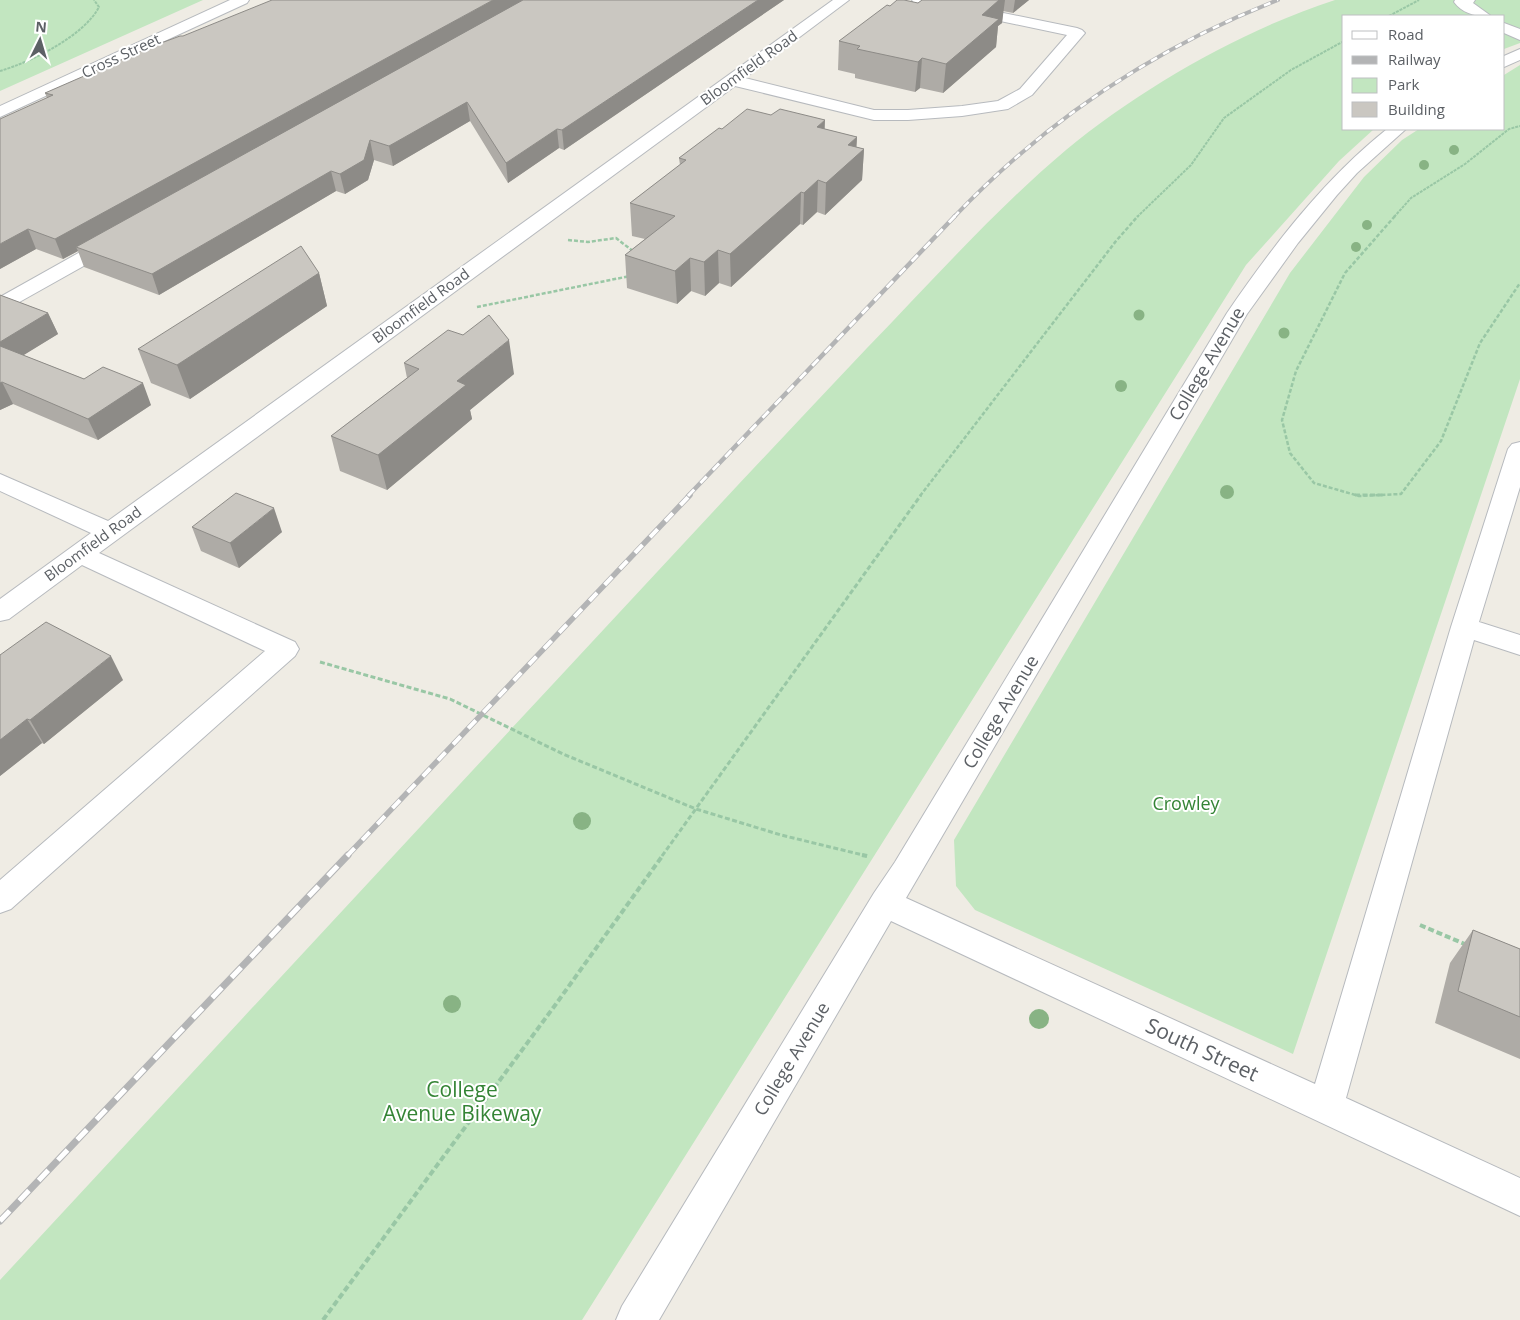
<svg xmlns="http://www.w3.org/2000/svg" width="1520" height="1320" font-family="'Open Sans',sans-serif">
<style>
.green{fill:#c2e6c0}
.lines{fill:none;stroke-linecap:round;stroke-linejoin:round}
.minor-casing{stroke:#b7babe;stroke-width:2}
.path-far3{stroke:#99c7a5;stroke-width:2;stroke-dasharray:3 1;stroke-linecap:butt}
.path-far2{stroke:#99c7a5;stroke-width:2.5;stroke-dasharray:4 2;stroke-linecap:butt}
.path-far1{stroke:#99c7a5;stroke-width:3;stroke-dasharray:5 2.5;stroke-linecap:butt}
.path{stroke:#99c7a5;stroke-width:4;stroke-dasharray:6 3;stroke-linecap:butt}
.minor{fill:#fff;fill-rule:evenodd}
.rail-far3-casing{stroke:#b3b4b5;stroke-width:4}
.rail-far2-casing{stroke:#b3b4b5;stroke-width:4.5}
.rail-far1-casing{stroke:#b3b4b5;stroke-width:5.5}
.rail-casing{stroke:#b3b4b5;stroke-width:7}
.rail-far3{stroke:#fff;stroke-width:2.5;stroke-dasharray:7;stroke-linecap:butt}
.rail-far2{stroke:#fff;stroke-width:3;stroke-dasharray:9;stroke-linecap:butt}
.rail-far1{stroke:#fff;stroke-width:4;stroke-dasharray:11;stroke-linecap:butt}
.rail{stroke:#fff;stroke-width:5;stroke-dasharray:14;stroke-linecap:butt}
.tree{fill:#88b384}
.wall{fill:#aeaba6}
.shaded-wall{fill:#8d8b87}
.building{fill:#cac7c1;stroke:#8d8b87}
.labels{text-anchor:middle;stroke-width:4;stroke-linejoin:round;paint-order:stroke}
.far-street-label{font-size:15px;fill:#5c6065;stroke:#fff}
.street-label{font-size:18px;fill:#5c6065;stroke:#fff}
.park-label{font-size:18px;fill:#348435;stroke:#fff}
.near-street-label{font-size:21px;fill:#5c6065;stroke:#fff}
.near-park-label{font-size:21px;fill:#348435;stroke:#fff}
</style>
<rect width="100%" height="100%" fill="#efece4"/>
<path class="green" d="M 0,0 L 203,0 L 0,91 Z
M 1335,0 L 1520,0 L 1520,43 L 1504,49 L 1504,16 L 1344,16 L 1344,129 L 1374,129 L 1339,161 L 1246,265 L 582,1320 L 0,1320 L 0,1280 C 202,1062 403,845 605,628 C 692,534 779,441 867,348 C 932,281 995,210 1066,150 C 1141,88 1242,30 1335,0 Z
M 1520,65 L 1520,379 L 1293,1054 L 975,910 L 956,886 L 954,840 L 1290,273 L 1364,177 L 1402,140 L 1419,129 L 1504,129 L 1504,75 Z"/>
<g class="lines">
<defs>
<path id="minor" d="M 230,0 L 249,0 L 247,3 L 0,117 L 0,106 Z
M 833,0 L 849,0 L 745,78 L 874,110 L 908,110 L 962,106 L 998,101 L 1020,89 L 1067,35 L 919,4 L 914,3 L 912,0 L 940,0 L 1077,28 L 1082,30 L 1085,33 L 1032,95 L 1008,109 L 962,116 L 908,120 L 874,120 L 735,86 L 99,553 L 295,642 L 299,649 L 295,656 L 11,909 L 0,913 L 0,880 L 265,651 L 82,565 L 9,619 L 0,621 L 0,599 L 91,533 L 0,491 L 0,474 L 108,521 Z
M 1455,0 L 1475,0 L 1473,3 L 1491,16 C 1477,17 1463,14 1454,2 Z
M 1504,23 L 1520,29 L 1520,40 L 1504,33 Z
M 1520,49 L 1520,60 L 1504,67 L 1504,56 Z
M 1387,129 L 1406,129 L 1357,173 L 1337,195 L 1298,243 L 1247,314 L 906,898 L 1315,1084 L 1451,627 L 1508,449 L 1512,444 L 1520,442 L 1520,487 L 1479,622 L 1520,635 L 1520,655 L 1474,640 L 1346,1098 L 1520,1178 L 1520,1216 L 891,921 L 659,1320 L 616,1320 L 622,1306 L 874,893 L 895,862 L 1227,313 C 1273,246 1323,180 1387,129 Z
M 114,235 L 121,237 L 124,241 L 121,245 L 7,309 L 0,311 L 0,297 L 107,237 Z"/>
</defs>
<use href="#minor" class="minor-casing"/>
<path class="path-far3" d="M 1389,16 L 1419,0
M 0,71 C 31,62 84,36 99,7 L 94,0
M 1137,217 L 1191,165 L 1224,118 L 1291,70 L 1344,41
M 1394,217 L 1411,198 L 1465,164 L 1509,129 L 1520,126"/>
<path class="path-far2" d="M 1395,216 L 1345,273 L 1296,371 L 1282,420 L 1290,453 L 1314,483 L 1359,496 L 1401,494 L 1441,441 L 1480,343 L 1520,283
M 568,240 L 588,242 L 616,238 L 634,252
M 477,307 L 630,276
M 920,496 L 1116,241 L 1138,216"/>
<path class="path-far1" d="M 1355,495 L 1384,495
M 320,662 L 450,699 L 563,754 L 696,809 L 781,835 L 867,856
M 662,856 L 921,495"/>
<path class="path" d="M 862,855 L 867,856
M 1420,925 L 1467,945
M 323,1320 L 556,1004 L 663,855"/>
<use href="#minor" class="minor"/>
<defs>
<path id="rail-far3" d="M 954,217 C 1045,121 1155,48 1278,0"/>
<path id="rail-far2" d="M 688,496 L 955,216"/>
<path id="rail-far1" d="M 347,856 L 690,495"/>
<path id="rail" d="M 0,1221 L 348,855"/>
</defs>
<use href="#rail-far3" class="rail-far3-casing"/>
<use href="#rail-far2" class="rail-far2-casing"/>
<use href="#rail-far1" class="rail-far1-casing"/>
<use href="#rail" class="rail-casing"/>
<use href="#rail-far3" class="rail-far3"/>
<use href="#rail-far2" class="rail-far2"/>
<use href="#rail-far1" class="rail-far1"/>
<use href="#rail" class="rail"/>
</g>
<g class="tree">
<circle cx="1454" cy="150" r="5"/>
<circle cx="1424" cy="165" r="5"/>
<circle cx="1367" cy="225" r="5"/>
<circle cx="1356" cy="247" r="5"/>
<circle cx="1139" cy="315" r="5.5"/>
<circle cx="1284" cy="333" r="5.5"/>
<circle cx="1121" cy="386" r="6"/>
<circle cx="1227" cy="492" r="7"/>
<circle cx="582" cy="821" r="9"/>
<circle cx="452" cy="1004" r="9"/>
<circle cx="1039" cy="1019" r="10"/>
</g>
<path class="wall" d="M 784,0 L 564,150 L 559,148 L 508,183 L 470,121 L 393,166 L 374,160 L 368,180 L 345,194 L 336,191 L 159,295 L 84,267 L 78,251 L 63,259 L 36,249 L 0,269 L 47,98 L 45,93 L 183,36 Z
M 922,0 L 1029,0 L 1013,13 L 1003,11 L 1002,23 L 998,26 L 996,47 L 943,93 L 920,88 L 915,92 L 855,78 L 855,74 L 838,70 L 839,41 L 890,6 L 918,3 Z
M 722,129 L 825,129 L 857,137 L 856,147 L 864,149 L 862,180 L 825,215 L 817,212 L 803,225 L 800,224 L 731,287 L 719,283 L 705,296 L 691,291 L 677,304 L 627,288 L 625,255 L 645,239 L 632,236 L 630,203 L 680,165 L 679,158 Z
M 319,273 L 327,306 L 190,399 L 151,383 L 138,349 Z
M 0,295 L 48,313 L 58,334 L 23,355 L 151,405 L 98,440 L 13,404 L 0,410 Z
M 404,363 L 514,374 L 470,410 L 472,419 L 387,490 L 340,471 L 331,436 L 407,378 Z
M 192,527 L 282,532 L 239,568 L 201,551 Z
M 0,655 L 123,680 L 44,744 L 42,743 L 0,776 Z
M 1473,930 L 1520,949 L 1520,1059 L 1435,1023 L 1450,963 Z"/>
<path class="shaded-wall" d="M 493,0 L 527,0 L 76,247 L 78,251 L 63,259 L 55,239 Z
M 758,0 L 784,0 L 564,150 L 562,130 Z
M 999,0 L 1005,0 L 1002,23 L 998,26 L 996,47 L 943,93 L 946,64 L 982,15 Z
M 1015,0 L 1029,0 L 1013,13 Z
M 922,58 L 920,88 L 915,92 L 918,62 Z
M 467,102 L 470,121 L 393,166 L 389,146 Z
M 825,120 L 824,151 L 817,127 Z
M 557,129 L 559,148 L 508,183 L 506,163 Z
M 857,137 L 856,156 L 864,149 L 862,180 L 825,215 L 826,183 L 848,145 Z
M 370,140 L 374,160 L 368,180 L 345,194 L 340,174 Z
M 331,171 L 336,191 L 159,295 L 152,274 Z
M 818,180 L 817,212 L 803,225 L 804,193 Z
M 801,192 L 800,224 L 731,287 L 730,254 Z
M 28,229 L 36,249 L 0,269 L 0,244 Z
M 718,250 L 719,283 L 705,296 L 704,262 Z
M 690,258 L 691,291 L 677,304 L 675,271 Z
M 319,273 L 327,306 L 190,399 L 177,365 Z
M 48,313 L 58,334 L 6,366 L 0,353 L 0,342 Z
M 509,340 L 514,374 L 470,410 L 472,419 L 387,490 L 378,455 L 457,381 Z
M 2,382 L 13,404 L 0,410 L 0,383 Z
M 143,383 L 151,405 L 98,440 L 88,419 Z
M 274,508 L 282,532 L 239,568 L 230,543 Z
M 111,656 L 123,680 L 44,744 L 30,720 Z
M 27,719 L 42,743 L 0,776 L 0,740 Z"/>
<path class="building" d="M 272,0 L 493,0 L 55,239 L 28,229 L 0,244 L 0,119 L 53,95 L 45,93 L 153,46 L 180,36 L 183,36 Z
M 523,0 L 758,0 L 562,130 L 557,129 L 506,163 L 467,102 L 389,146 L 370,140 L 364,160 L 340,174 L 331,171 L 152,274 L 76,247 Z
M 897,0 L 904,0 L 918,3 L 922,0 L 999,0 L 982,15 L 999,19 L 946,64 L 922,58 L 918,62 L 857,49 L 860,46 L 839,41 L 887,5 L 890,6 Z
M 747,109 L 771,115 L 780,109 L 825,120 L 817,127 L 857,137 L 848,145 L 864,149 L 826,183 L 818,180 L 804,193 L 801,192 L 730,254 L 718,250 L 704,262 L 690,258 L 675,271 L 625,255 L 675,216 L 630,203 L 686,160 L 679,158 L 719,128 L 722,129 Z
M 301,246 L 319,273 L 177,365 L 138,349 Z
M 0,295 L 48,313 L 0,342 Z
M 489,315 L 509,340 L 457,381 L 466,385 L 378,455 L 331,436 L 419,369 L 404,363 L 448,330 L 463,335 Z
M 0,346 L 84,379 L 103,367 L 143,383 L 88,419 L 2,382 L 0,383 Z
M 236,493 L 274,508 L 230,543 L 192,527 Z
M 46,622 L 111,656 L 30,720 L 27,719 L 0,740 L 0,655 Z
M 1473,930 L 1520,949 L 1520,1017 L 1458,991 Z"/>
<g class="labels">
<g class="far-street-label">
<text transform="translate(121 56) rotate(-25)" y="5">Cross Street</text>
<text transform="translate(749 68) rotate(-36)" y="5">Bloomfield Road</text>
<text transform="translate(421 306) rotate(-36)" y="5">Bloomfield Road</text>
<text transform="translate(93 544) rotate(-36)" y="5">Bloomfield Road</text>
</g>
<g class="street-label">
<text transform="translate(1207 364) rotate(-59)" y="6">College Avenue</text>
<text transform="translate(1001 712) rotate(-59)" y="6">College Avenue</text>
<text transform="translate(792 1059) rotate(-59)" y="6">College Avenue</text>
</g>
<g class="park-label">
<text x="1186" y="810">Crowley</text>
</g>
<g class="near-street-label">
<text transform="translate(1202 1050) rotate(25)" y="7">South Street</text>
</g>
<g class="near-park-label">
<text x="462" y="1097">College<tspan x="462" dy="24">Avenue Bikeway</tspan></text>
</g>
</g>
<rect x="1342" y="15" width="162" height="115" fill="#ffffff" stroke="#bebfc1"/>
<rect x="1352" y="31" width="25" height="8" fill="#ffffff" stroke="#bebfc1"/>
<text x="1388" y="40" font-size="15" fill="#5c6065">Road</text>
<rect x="1352" y="56" width="25" height="8" fill="#b3b4b5" stroke="#bebfc1"/>
<text x="1388" y="65" font-size="15" fill="#5c6065">Railway</text>
<rect x="1352" y="78" width="25" height="15" fill="#c2e6c0" stroke="#bebfc1"/>
<text x="1388" y="90" font-size="15" fill="#5c6065">Park</text>
<rect x="1352" y="102" width="25" height="15" fill="#cac7c1" stroke="#bebfc1"/>
<text x="1388" y="115" font-size="15" fill="#5c6065">Building</text>
<g transform="translate(40 40) rotate(5)" stroke="#ffffff" stroke-width="4" paint-order="stroke">
<path d="M0-4L9 19L0 12L-9 19Z" fill="#5c6065"/>
<text y="-8" font-size="14" font-weight="bold" text-anchor="middle" fill="#5c6065">N</text>
</g>
</svg>
